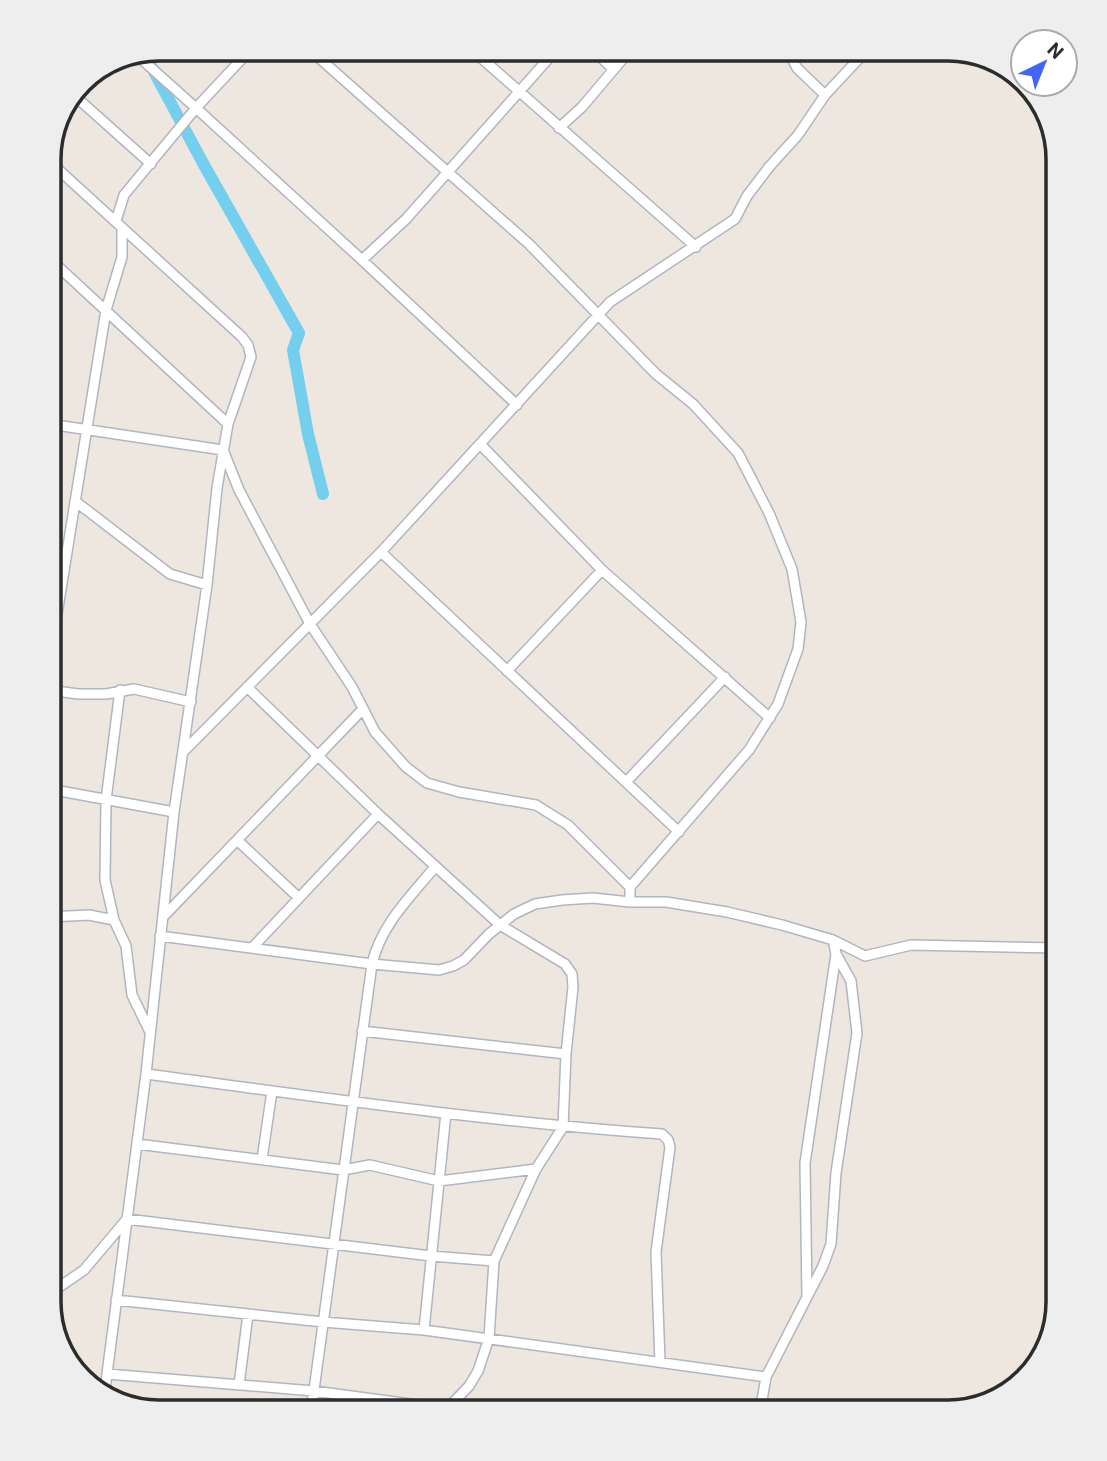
<svg xmlns="http://www.w3.org/2000/svg" width="1107" height="1461" font-family="Roboto,sans-serif">
<style>
.lines{fill:none;stroke-linecap:round;stroke-linejoin:round}
.river{stroke:#74ceee;stroke-width:12}
.street-casing{stroke:#b2b5c0;stroke-width:12}
.street{stroke:#fff;stroke-width:9}
.rim{fill:none;stroke:#2c2c2c;stroke-width:3.5}
</style>
<rect width="100%" height="100%" fill="#eee7df"/>
<g class="lines">
<path class="river" d="M 145,55 L 204,165 L 299,333 L 293,350 L 308,434 L 323,494"/>
<defs>
<path id="street" d="M 309,49 L 529,244 L 656,374 L 693,404 L 738,453 L 769,513 L 792,569 L 801,622 L 798,649 L 778,704 L 749,750 L 630,887 L 630,902
M 471,49 L 696,247
M 592,49 L 613,69
M 787,49 L 797,68 L 825,95
M 139,57 L 196,108 L 251,49
M 76,97 L 151,164
M 559,128 L 582,107 L 631,49
M 49,161 L 242,337 L 248,345 L 251,357 L 228,424 L 217,488 L 207,585 L 174,812 L 146,1074 L 104,1397
M 116,221 L 124,195 L 196,108 L 362,260 L 517,405
M 49,258 L 228,424
M 362,260 L 406,219 L 557,49
M 49,424 L 223,450 L 239,490 L 310,624 L 352,687 L 375,732 L 406,767 L 427,783 L 459,792 L 536,805 L 568,825 L 630,887
M 481,445 L 602,570 L 770,718
M 75,501 L 170,574 L 207,585
M 381,552 L 679,832
M 507,671 L 602,570
M 247,687 L 378,814 L 500,925 L 565,964 L 572,974 L 573,987 L 566,1054 L 563,1127 L 536,1169 L 494,1261 L 489,1338 L 478,1371 L 469,1386 L 447,1409
M 49,690 L 78,694 L 106,694 L 134,689 L 191,702
M 120,690 L 106,800 L 105,880 L 114,920 L 126,946 L 132,995 L 149,1030
M 52,691 L 53,639 L 106,310 L 122,257 L 122,228
M 185,750 L 381,552 L 610,302 L 735,219 L 747,196 L 769,167 L 798,135 L 825,95 L 868,49
M 626,782 L 725,677
M 49,787 L 60,791 L 174,812
M 237,840 L 299,898
M 164,916 L 363,709
M 49,917 L 89,915 L 114,920
M 160,936 L 372,964 L 439,970 L 453,966 L 464,960 L 489,934 L 514,914 L 535,904 L 562,900 L 593,898 L 630,902 L 666,902 L 727,912 L 782,925 L 833,940 L 865,956 L 911,945 L 1058,948
M 252,948 L 378,814
M 362,1031 L 566,1054
M 146,1074 C 318,1097 489,1122 662,1134 L 668,1140 L 670,1147 L 656,1252 L 660,1362
M 137,1144 L 343,1170 L 370,1165 L 439,1181 L 536,1169
M 262,1159 L 272,1091
M 49,1294 L 84,1270 L 127,1219 L 431,1256 L 494,1261
M 807,1297 L 805,1163 L 836,954
M 116,1300 L 323,1322 L 424,1330 L 766,1377 L 760,1412
M 424,1330 L 446,1113
M 107,1374 L 314,1391 L 470,1412
M 766,1377 L 823,1266 L 831,1244 L 836,1173 L 857,1033 L 851,981 L 836,954 L 833,940
M 239,1385 L 248,1314
M 311,1412 L 372,964 C 381,925 410,897 435,867"/>
</defs>
<use href="#street" class="street-casing"/>
<use href="#street" class="street"/>
</g>
<path d="M0 0H1107V1461H0ZM159 61H948A98 98 0 0 1 1046 159V1302A98 98 0 0 1 948 1400H159A98 98 0 0 1 61 1302V159A98 98 0 0 1 159 61Z" fill="#eee" fill-rule="evenodd"/>
<path class="rim" d="M159 61H948A98 98 0 0 1 1046 159V1302A98 98 0 0 1 948 1400H159A98 98 0 0 1 61 1302V159A98 98 0 0 1 159 61Z"/>
<g transform="translate(1044 63) rotate(43)"><circle r="33" fill="#ffffff" stroke="#ababab" stroke-width="2"/>
<path d="M0-5L12 26L0 18L-12 26Z" fill="#4264f8"/>
<text y="-10" font-size="19" font-weight="bold" text-anchor="middle" fill="#2c2c2c">N</text>
</g>
</svg>
